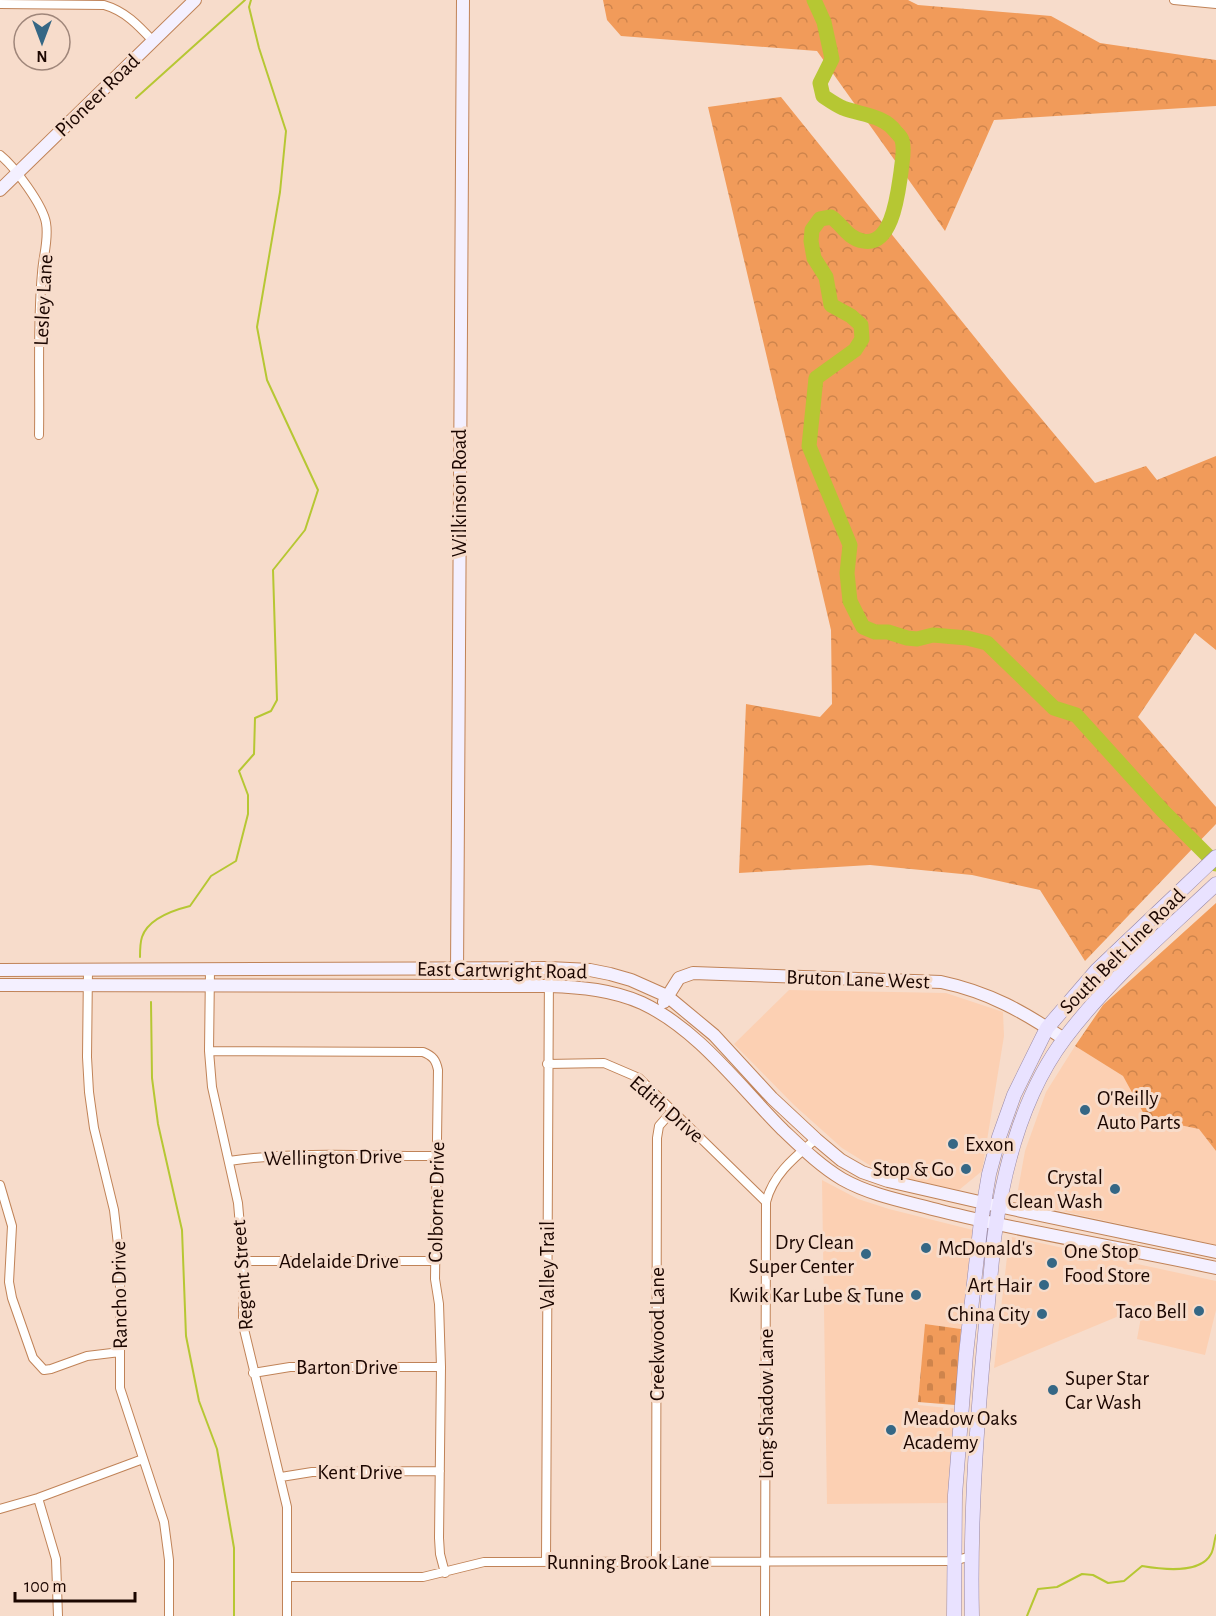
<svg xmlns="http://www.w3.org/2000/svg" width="1216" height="1616" font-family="'Alegreya Sans',sans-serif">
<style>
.built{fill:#fcd0b3}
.forest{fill:url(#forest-crowns)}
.cemetery{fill:url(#cemetery-stones)}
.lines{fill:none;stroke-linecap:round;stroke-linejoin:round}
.stream{stroke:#b6c733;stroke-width:2}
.river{stroke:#b6c733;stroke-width:15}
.street-casing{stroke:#c08358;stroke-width:10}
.secondary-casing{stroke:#c08358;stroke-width:14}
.primary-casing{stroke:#9788a6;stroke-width:15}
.street{stroke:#fff;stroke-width:8}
.secondary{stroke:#f4f0ff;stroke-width:12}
.primary{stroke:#e9e2ff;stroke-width:14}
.poi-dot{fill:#356785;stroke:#f7dccb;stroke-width:2}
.labels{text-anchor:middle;stroke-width:6;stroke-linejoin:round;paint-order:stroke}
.street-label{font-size:21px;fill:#1b0600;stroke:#f7dccb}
.poi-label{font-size:21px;fill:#1b0600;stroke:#f7dccb;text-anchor:end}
</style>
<defs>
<pattern id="forest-crowns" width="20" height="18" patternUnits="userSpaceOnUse" patternTransform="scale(1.5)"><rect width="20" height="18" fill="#f19b5a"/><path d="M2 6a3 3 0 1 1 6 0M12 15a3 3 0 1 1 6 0" fill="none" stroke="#ce844c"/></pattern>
<pattern id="cemetery-stones" width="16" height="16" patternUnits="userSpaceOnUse" patternTransform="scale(1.5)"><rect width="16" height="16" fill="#f19b5a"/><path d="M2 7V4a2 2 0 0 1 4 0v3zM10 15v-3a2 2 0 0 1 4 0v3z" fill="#ce844c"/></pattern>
</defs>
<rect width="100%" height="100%" fill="#f7dccb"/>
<path class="built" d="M 789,990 L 946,993 L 1003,1012 L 1004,1036 L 982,1171 L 959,1190 L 907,1179 L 879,1171 L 842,1148 L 794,1105 L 734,1044 Z
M 1075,1046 L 1123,1076 L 1146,1118 L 1200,1129 L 1216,1151 L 1216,1245 L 1016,1201 L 1025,1151 L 1046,1092 Z
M 822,1180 L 858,1199 L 889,1209 L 973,1230 L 961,1329 L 925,1324 L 918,1405 L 958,1409 L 950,1503 L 827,1504 Z
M 1012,1237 L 1216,1281 L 1216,1310 L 1205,1355 L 1137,1339 L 1143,1306 L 994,1368 L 1009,1240 Z"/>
<path class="forest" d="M 603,0 L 908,0 L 918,5 L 1051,16 L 1100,43 L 1216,60 L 1216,106 L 994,120 L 945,231 L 817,51 L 621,36 L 607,20 Z
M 781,97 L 1010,381 L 1095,483 L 1146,466 L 1157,480 L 1216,456 L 1216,650 L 1195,633 L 1138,717 L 1216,807 L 1216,824 L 1085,961 L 1040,890 L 972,875 L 870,865 L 739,873 L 746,704 L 820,717 L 832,704 L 831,630 L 708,107 Z
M 1216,903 L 1216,1151 L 1199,1129 L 1146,1118 L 1123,1076 L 1075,1046 L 1103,1005 Z"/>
<path class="cemetery" d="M 925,1324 L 961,1329 L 955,1405 L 918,1402 Z"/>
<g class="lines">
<path class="stream" d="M 136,98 L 245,0
M 140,957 C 140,950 140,943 142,937 C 148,919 174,910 190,906 L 211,876 L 236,861 L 248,814 L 248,795 L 239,771 L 254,754 L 255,718 L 271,711 L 277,700 L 273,570 L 305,530 L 318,490 L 267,380 L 257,327 L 280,192 L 286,131 L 259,48 L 249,7 L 251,0
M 151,1002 L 152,1078 L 158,1124 L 182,1230 L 186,1336 L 199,1401 L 217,1449 L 234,1548 L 234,1616
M 1027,1616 L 1038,1589 L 1057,1587 L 1082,1574 L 1093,1575 L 1108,1583 L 1124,1581 L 1142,1566 C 1160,1569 1200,1575 1211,1554 C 1214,1549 1214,1541 1216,1535"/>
<path class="river" d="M 814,0 L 824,22 L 832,59 L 820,83 L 823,96 C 829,100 836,105 843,108 C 861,115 884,115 896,132 C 898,134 901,137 902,140 C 905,149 902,162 901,172 C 898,191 893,247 863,241 C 847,238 842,224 831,217 L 820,219 L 812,230 L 811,241 L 814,258 L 826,277 L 831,305 L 851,316 L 861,325 L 862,339 L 855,350 L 816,378 L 809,446 L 850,545 L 847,573 L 850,601 L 863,627 L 875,632 L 888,632 L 907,638 L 917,639 L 933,635 L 967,638 L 987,643 L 1054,708 L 1076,715 L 1163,811 L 1216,864"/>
<defs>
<path id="street" d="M 1174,0 L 1216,4
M 0,4 L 104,5 C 125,11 138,25 153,41
M 0,155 C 14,166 43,205 46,223 C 49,240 43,256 42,273 C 37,325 40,382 39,435
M 88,969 L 87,1057 L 89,1092 L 94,1128 L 114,1210 L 120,1262 L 120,1388 L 164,1522 L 169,1560 L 169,1616
M 210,969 L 209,1051 L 212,1087 L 238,1203 L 243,1261 L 243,1325 L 287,1507 L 287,1616
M 209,1051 L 423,1052 C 433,1056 436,1060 438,1070 L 435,1279 L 439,1304 L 441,1367 L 439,1538 L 440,1554 L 445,1573
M 547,1064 L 604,1063 L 639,1078 L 766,1202
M 229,1161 C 297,1151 368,1156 436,1156
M 0,1185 L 12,1226 L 9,1282 L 12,1298 L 33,1358 L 44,1370 L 51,1369 L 87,1356 L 120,1352
M 243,1261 L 435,1261
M 253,1373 L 290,1367 L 441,1367
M 281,1477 L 312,1472 L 440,1471
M 38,1498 L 56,1559 L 58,1616
M 0,1509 L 38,1498 L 143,1459
M 546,1562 L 549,968
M 656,1563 L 657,1138 L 659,1126 L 673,1110
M 288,1577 L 423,1577 L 484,1562 L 954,1561 L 971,1556
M 765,1616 L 766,1202 C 773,1174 795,1157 816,1139"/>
<path id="secondary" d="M 0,190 L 195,0
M 0,970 L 549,968 L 590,970 L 610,974 L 631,980 L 667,996 L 714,1035 L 772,1098 L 816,1139 L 841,1160 L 862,1172 L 888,1181 L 984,1203 L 1216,1252
M 457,974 L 463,0
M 0,985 L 549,986 C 581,987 613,990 642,1003 C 699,1030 739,1086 783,1130 C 801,1147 820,1166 842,1179 C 872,1196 908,1202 941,1211 C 1032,1234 1125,1248 1216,1268
M 664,1002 L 679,978 L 693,973 L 941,982 C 989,992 1024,1012 1064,1039"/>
<path id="primary" d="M 954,1616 L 955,1495 L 966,1354 L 981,1221 L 989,1174 L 999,1137 L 1014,1095 L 1047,1028 L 1097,970 L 1216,857
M 972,1616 C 969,1490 982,1365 994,1239 C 1003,1170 1022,1095 1065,1038 C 1108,981 1164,933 1216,884"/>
</defs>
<use href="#street" class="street-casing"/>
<use href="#secondary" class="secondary-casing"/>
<use href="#primary" class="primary-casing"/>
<use href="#street" class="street"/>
<use href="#secondary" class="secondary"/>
<use href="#primary" class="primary"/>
</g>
<g class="poi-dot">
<circle cx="1085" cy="1110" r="6"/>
<circle cx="953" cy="1144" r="6"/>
<circle cx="966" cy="1169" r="6"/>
<circle cx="1115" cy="1189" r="6"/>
<circle cx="926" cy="1248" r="6"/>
<circle cx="866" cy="1254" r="6"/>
<circle cx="1052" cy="1263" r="6"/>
<circle cx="1044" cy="1285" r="6"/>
<circle cx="916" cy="1295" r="6"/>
<circle cx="1199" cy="1311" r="6"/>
<circle cx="1042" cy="1314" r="6"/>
<circle cx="1053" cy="1390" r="6"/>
<circle cx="891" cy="1430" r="6"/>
</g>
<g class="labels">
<g class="street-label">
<text transform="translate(97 95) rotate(-44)" y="7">Pioneer Road</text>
<text transform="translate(43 300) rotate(-87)" y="7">Lesley Lane</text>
<text transform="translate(459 493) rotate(-90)" y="7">Wilkinson Road</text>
<text transform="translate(1122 951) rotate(-45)" y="7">South Belt Line Road</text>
<text transform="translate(502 970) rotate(1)" y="7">East Cartwright Road</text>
<text transform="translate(858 979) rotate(2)" y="7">Bruton Lane West</text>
<text transform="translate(667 1109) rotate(41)" y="7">Edith Drive</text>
<text transform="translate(333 1157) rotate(-1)" y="7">Wellington Drive</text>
<text transform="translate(436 1202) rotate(-89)" y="7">Colborne Drive</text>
<text x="339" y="1268">Adelaide Drive</text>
<text transform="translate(547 1265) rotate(-90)" y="7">Valley Trail</text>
<text transform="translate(242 1275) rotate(-94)" y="7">Regent Street</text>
<text transform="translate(119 1295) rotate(-91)" y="7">Rancho Drive</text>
<text transform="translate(657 1334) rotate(-90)" y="7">Creekwood Lane</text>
<text x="347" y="1374">Barton Drive</text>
<text transform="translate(766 1404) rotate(-90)" y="7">Long Shadow Lane</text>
<text x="360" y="1479">Kent Drive</text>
<text x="628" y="1569">Running Brook Lane</text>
</g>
<g class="poi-label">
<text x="1097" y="1105" text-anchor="start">O'Reilly<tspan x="1097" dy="24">Auto Parts</tspan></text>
<text x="965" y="1151" text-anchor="start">Exxon</text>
<text x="954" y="1176">Stop &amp; Go</text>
<text x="1103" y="1184">Crystal<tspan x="1103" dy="24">Clean Wash</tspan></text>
<text x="854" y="1249">Dry Clean<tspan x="854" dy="24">Super Center</tspan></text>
<text x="938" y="1255" text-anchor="start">McDonald's</text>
<text x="1064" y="1258" text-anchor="start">One Stop<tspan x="1064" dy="24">Food Store</tspan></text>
<text x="1032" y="1292">Art Hair</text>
<text x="904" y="1302">Kwik Kar Lube &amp; Tune</text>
<text x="1187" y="1318">Taco Bell</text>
<text x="1030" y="1321">China City</text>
<text x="1065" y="1385" text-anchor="start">Super Star<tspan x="1065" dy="24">Car Wash</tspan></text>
<text x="903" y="1425" text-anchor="start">Meadow Oaks<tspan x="903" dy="24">Academy</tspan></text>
</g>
</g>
<g transform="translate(42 42) rotate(180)"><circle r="28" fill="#f7dccb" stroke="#9f867a" stroke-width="1.5"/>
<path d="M0-4.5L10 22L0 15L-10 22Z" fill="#356785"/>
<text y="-9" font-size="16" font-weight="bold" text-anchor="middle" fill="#1b0600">N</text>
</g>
<path d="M15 1592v9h120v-9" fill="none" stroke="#1b0600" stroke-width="3"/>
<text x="24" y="1592" font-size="18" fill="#1b0600" stroke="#f7dccb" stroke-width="4.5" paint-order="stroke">100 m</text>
</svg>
